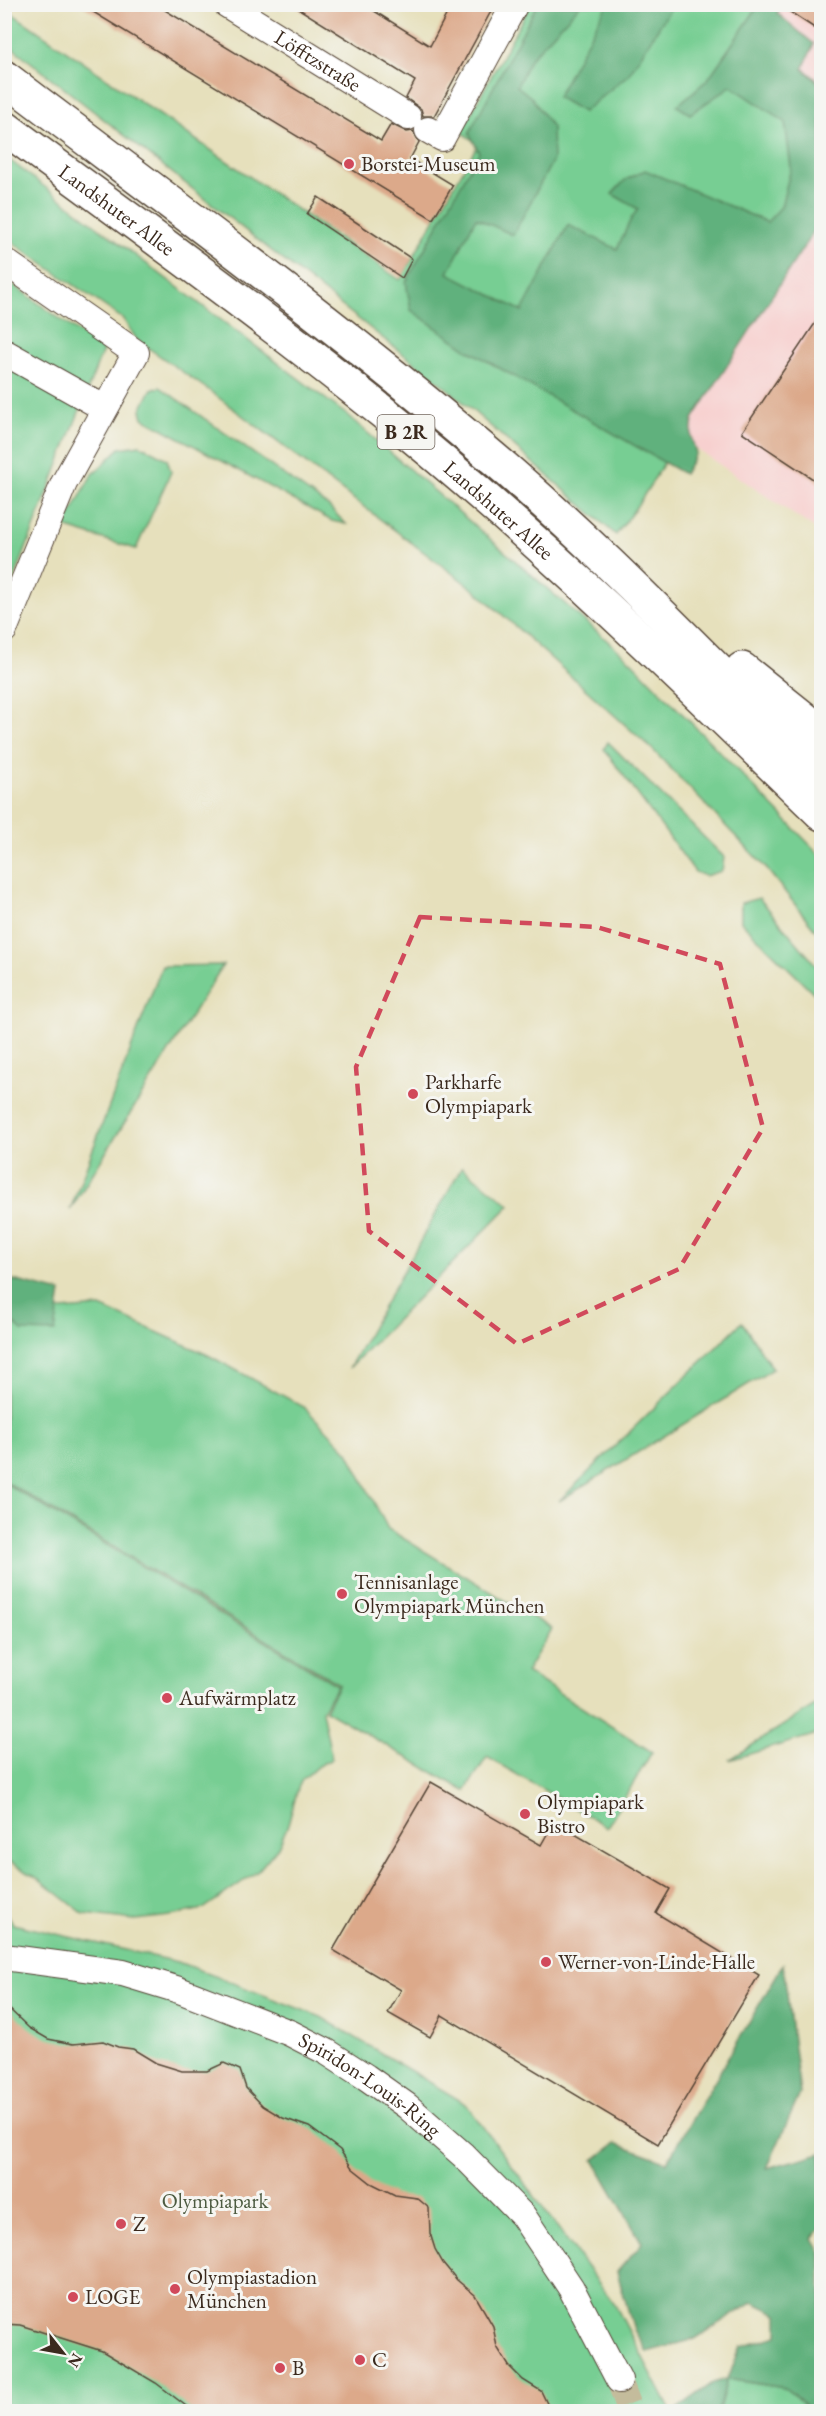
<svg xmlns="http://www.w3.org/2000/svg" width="826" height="2416" font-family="'EB Garamond',serif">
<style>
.built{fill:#f7d0cf}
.green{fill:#77ce93;stroke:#597c58;stroke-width:1.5}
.forest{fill:#61b17d;stroke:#4e6e4e;stroke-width:1.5}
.building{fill:#dca98a}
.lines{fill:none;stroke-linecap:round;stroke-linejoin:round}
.street-tunnel{stroke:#c4bc9c;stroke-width:26;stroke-dasharray:26 13;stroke-linecap:butt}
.street-casing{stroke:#554536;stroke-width:28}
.highway-casing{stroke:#554536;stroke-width:36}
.street{stroke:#fff;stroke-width:26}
.highway{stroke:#fff;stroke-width:33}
.marked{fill:none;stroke:#d1495b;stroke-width:4.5;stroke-dasharray:12 8;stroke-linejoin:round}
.poi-dot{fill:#d1495b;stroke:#f6f6f2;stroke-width:2}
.labels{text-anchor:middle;stroke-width:6;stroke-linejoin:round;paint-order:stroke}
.shield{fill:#f6f6f2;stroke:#73675e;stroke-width:1.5}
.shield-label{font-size:20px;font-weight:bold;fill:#3b2a1e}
.street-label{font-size:21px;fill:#3b2a1e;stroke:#f6f6f2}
.poi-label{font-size:21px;fill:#3b2a1e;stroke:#f6f6f2;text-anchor:start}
.park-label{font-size:21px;fill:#4d5b41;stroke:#f6f6f2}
</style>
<rect width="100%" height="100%" fill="#f6f6f2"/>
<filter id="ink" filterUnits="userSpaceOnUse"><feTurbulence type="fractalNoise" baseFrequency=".0167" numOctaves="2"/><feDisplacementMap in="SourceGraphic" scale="12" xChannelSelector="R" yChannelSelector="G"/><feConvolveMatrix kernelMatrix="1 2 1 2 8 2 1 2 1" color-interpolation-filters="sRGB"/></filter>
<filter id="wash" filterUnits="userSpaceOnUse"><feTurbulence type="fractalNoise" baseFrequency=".008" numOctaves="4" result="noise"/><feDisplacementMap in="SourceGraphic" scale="24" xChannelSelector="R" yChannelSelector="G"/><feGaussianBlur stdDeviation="1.35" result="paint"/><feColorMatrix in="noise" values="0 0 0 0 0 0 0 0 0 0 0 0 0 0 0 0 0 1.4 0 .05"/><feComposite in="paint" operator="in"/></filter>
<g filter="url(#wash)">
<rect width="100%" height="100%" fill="#e6e0bc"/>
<path class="built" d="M 779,5 L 821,5 L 821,83 L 760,33 Z
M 821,213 L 821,533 L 680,438 Z"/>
<path class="green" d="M 530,5 L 779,5 L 761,33 L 821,83 L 821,213 L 639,503 L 616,535 L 449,390 L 5,42 L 4,8 L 400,280 L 478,144 L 461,132 Z
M 4,156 L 347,415 L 632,662 L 821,856 L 821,937 L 766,868 L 652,749 L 477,592 L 207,389 L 137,340 L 123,319 L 16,245 L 5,234 Z
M 5,279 L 103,350 L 5,603 Z
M 160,387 L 329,507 L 346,524 L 332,521 L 143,418 L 141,410 L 151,390 Z
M 140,445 L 167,459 L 171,472 L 136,549 L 64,527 L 91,476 L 120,448 Z
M 608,742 L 724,857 L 722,871 L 705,876 L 695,872 L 604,749 Z
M 759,898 L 821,971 L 821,1000 L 741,922 L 741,903 Z
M 223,965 L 70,1210 L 162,966 Z
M 462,1167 L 510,1205 L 349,1368 Z
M 5,1306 L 62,1310 L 101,1307 L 208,1355 L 304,1407 L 348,1452 L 388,1529 L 552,1629 L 526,1672 L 652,1752 L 607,1827 L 487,1757 L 465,1791 L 325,1710 L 339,1684 L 5,1481 Z
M 742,1322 L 773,1369 L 559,1501 Z
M 5,1483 L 337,1685 L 322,1711 L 332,1759 L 318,1766 L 302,1780 L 298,1788 L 288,1825 L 278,1847 L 258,1871 L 203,1909 L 170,1916 L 135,1920 L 84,1914 L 39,1879 L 5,1859 Z
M 821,1701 L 821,1733 L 729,1760 Z
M 5,1912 L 13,1924 L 178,1962 L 321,2017 L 466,2104 L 615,2305 L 671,2411 L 5,2412 Z
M 727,2379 L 785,2388 L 812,2411 L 718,2412 Z"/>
<path class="forest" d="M 537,5 L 580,5 L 531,58 L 517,86 L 532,98 L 552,127 L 553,160 L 513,235 L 476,218 L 448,273 L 522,311 L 568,225 L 617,249 L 631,219 L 638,209 L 612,194 L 625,180 L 645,170 L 767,222 L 781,207 L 791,168 L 785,122 L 731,86 L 690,114 L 677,106 L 708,79 L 759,5 L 782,5 L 777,13 L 814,44 L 803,69 L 821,85 L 821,220 L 693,419 L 691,436 L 696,453 L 684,474 L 468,350 L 411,310 L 406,282 L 479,152 L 469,133 Z
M 607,5 L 673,5 L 629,74 L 583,112 L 557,97 Z
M 5,1278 L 61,1292 L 55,1332 L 22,1331 L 5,1316 Z
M 783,1964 L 800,2094 L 767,2168 L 821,2153 L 821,2228 L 813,2238 L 821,2252 L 821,2411 L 812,2411 L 785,2388 L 727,2379 L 718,2411 L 674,2411 L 713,2383 L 727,2379 L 741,2347 L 778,2336 L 778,2314 L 753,2302 L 695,2339 L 647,2352 L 634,2330 L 617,2272 L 642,2243 L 594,2160 L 616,2143 L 667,2162 Z"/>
<g id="blocks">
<path class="building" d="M 80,4 L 155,4 L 381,141 L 391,124 L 407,132 L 413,131 L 419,142 L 410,159 L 453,185 L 433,219 Z
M 291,4 L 363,4 L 430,46 L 452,4 L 495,4 L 434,116 L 423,116 L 421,109 L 406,98 L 415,81 Z
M 778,4 L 822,4 L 822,33 Z
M 318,197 L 412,259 L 402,278 L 307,214 Z
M 822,313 L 822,485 L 742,432 Z
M 431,1782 L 541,1845 L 554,1822 L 670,1889 L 656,1913 L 759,1975 L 658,2144 L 442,2015 L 430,2037 L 388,2013 L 401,1990 L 333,1950 Z
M 4,2004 L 29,2028 L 48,2039 L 73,2044 L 103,2041 L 118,2047 L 133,2049 L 156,2063 L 182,2071 L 207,2071 L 224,2063 L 240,2070 L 246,2088 L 263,2106 L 283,2118 L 309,2127 L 340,2150 L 352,2168 L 371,2183 L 395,2195 L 417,2198 L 429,2208 L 430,2233 L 435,2249 L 443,2263 L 457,2280 L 475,2295 L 493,2326 L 497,2347 L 509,2366 L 523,2380 L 541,2391 L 551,2412 L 194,2412 L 156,2383 L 102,2351 L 20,2325 L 4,2324 Z"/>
</g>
</g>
<g filter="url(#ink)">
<use href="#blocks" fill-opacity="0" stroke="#554536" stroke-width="1.5"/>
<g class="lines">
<path class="street-tunnel" d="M 619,2380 L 631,2412"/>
<defs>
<g id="street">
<path id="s1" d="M 226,4 L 408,117"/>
<path d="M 428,130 L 442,138 L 515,4"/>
<path d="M 4,261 L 136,353 L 64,483 L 4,630"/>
<path d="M 4,352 L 104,408"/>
<path id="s2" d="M 4,1957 L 123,1973 L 179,1990 L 290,2033 L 327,2052 L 366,2077 L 407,2106 L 463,2155 L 523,2216 L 571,2288 L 619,2380"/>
</g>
<g id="highway">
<path d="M 4,77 C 166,200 331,320 486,452 C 605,552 711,666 822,774"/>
<path id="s3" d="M 4,127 C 134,223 265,317 390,418 C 542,541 682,678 822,814"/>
<path d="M 742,669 L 822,733"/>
</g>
</defs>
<use href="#street" class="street-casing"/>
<use href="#highway" class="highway-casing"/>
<use href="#street" class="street"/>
<use href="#highway" class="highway"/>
</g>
</g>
<path class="marked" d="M 420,917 L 597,927 L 720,964 L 763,1128 L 679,1269 L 517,1344 L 369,1231 L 356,1067 Z"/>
<g class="poi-dot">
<circle cx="349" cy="164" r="6"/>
<circle cx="413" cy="1094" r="6"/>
<circle cx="342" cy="1594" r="6"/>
<circle cx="167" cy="1698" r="6"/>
<circle cx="525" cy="1814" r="6"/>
<circle cx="546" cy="1962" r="6"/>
<circle cx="121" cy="2224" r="6"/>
<circle cx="175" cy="2289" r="6"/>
<circle cx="73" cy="2297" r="6"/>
<circle cx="360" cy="2360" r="6"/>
<circle cx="280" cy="2368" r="6"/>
</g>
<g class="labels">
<rect class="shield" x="377.5" y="415" width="57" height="34" rx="4.5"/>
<g class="shield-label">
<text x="406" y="439">B 2R</text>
</g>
<g class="street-label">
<text dy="7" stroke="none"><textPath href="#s1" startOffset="108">Löfftzstraße</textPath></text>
<text dy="7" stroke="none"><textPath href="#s3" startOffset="140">Landshuter Allee</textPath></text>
<text dy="7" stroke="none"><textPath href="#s3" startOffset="626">Landshuter Allee</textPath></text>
<text dy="7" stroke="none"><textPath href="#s2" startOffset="393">Spiridon-Louis-Ring</textPath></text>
</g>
<g class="poi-label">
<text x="361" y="171">Borstei-Museum</text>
<text x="425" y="1089">Parkharfe<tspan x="425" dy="24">Olympiapark</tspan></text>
<text x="354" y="1589">Tennisanlage<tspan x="354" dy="24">Olympiapark München</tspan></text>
<text x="179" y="1705">Aufwärmplatz</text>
<text x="537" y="1809">Olympiapark<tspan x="537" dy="24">Bistro</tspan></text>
<text x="558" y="1969">Werner-von-Linde-Halle</text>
<text x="133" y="2231">Z</text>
<text x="187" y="2284">Olympiastadion<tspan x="187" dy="24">München</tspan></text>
<text x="85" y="2304">LOGE</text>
<text x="372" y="2367">C</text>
<text x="292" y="2375">B</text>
</g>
<g class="park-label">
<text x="215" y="2208">Olympiapark</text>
</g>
</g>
<rect width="826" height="2416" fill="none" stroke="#f6f6f2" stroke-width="24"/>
<g transform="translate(63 2353) rotate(121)" stroke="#f6f6f2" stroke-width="4.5" paint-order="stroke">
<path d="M0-4.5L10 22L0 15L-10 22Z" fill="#3b2a1e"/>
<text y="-9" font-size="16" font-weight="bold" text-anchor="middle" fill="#3b2a1e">N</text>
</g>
</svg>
